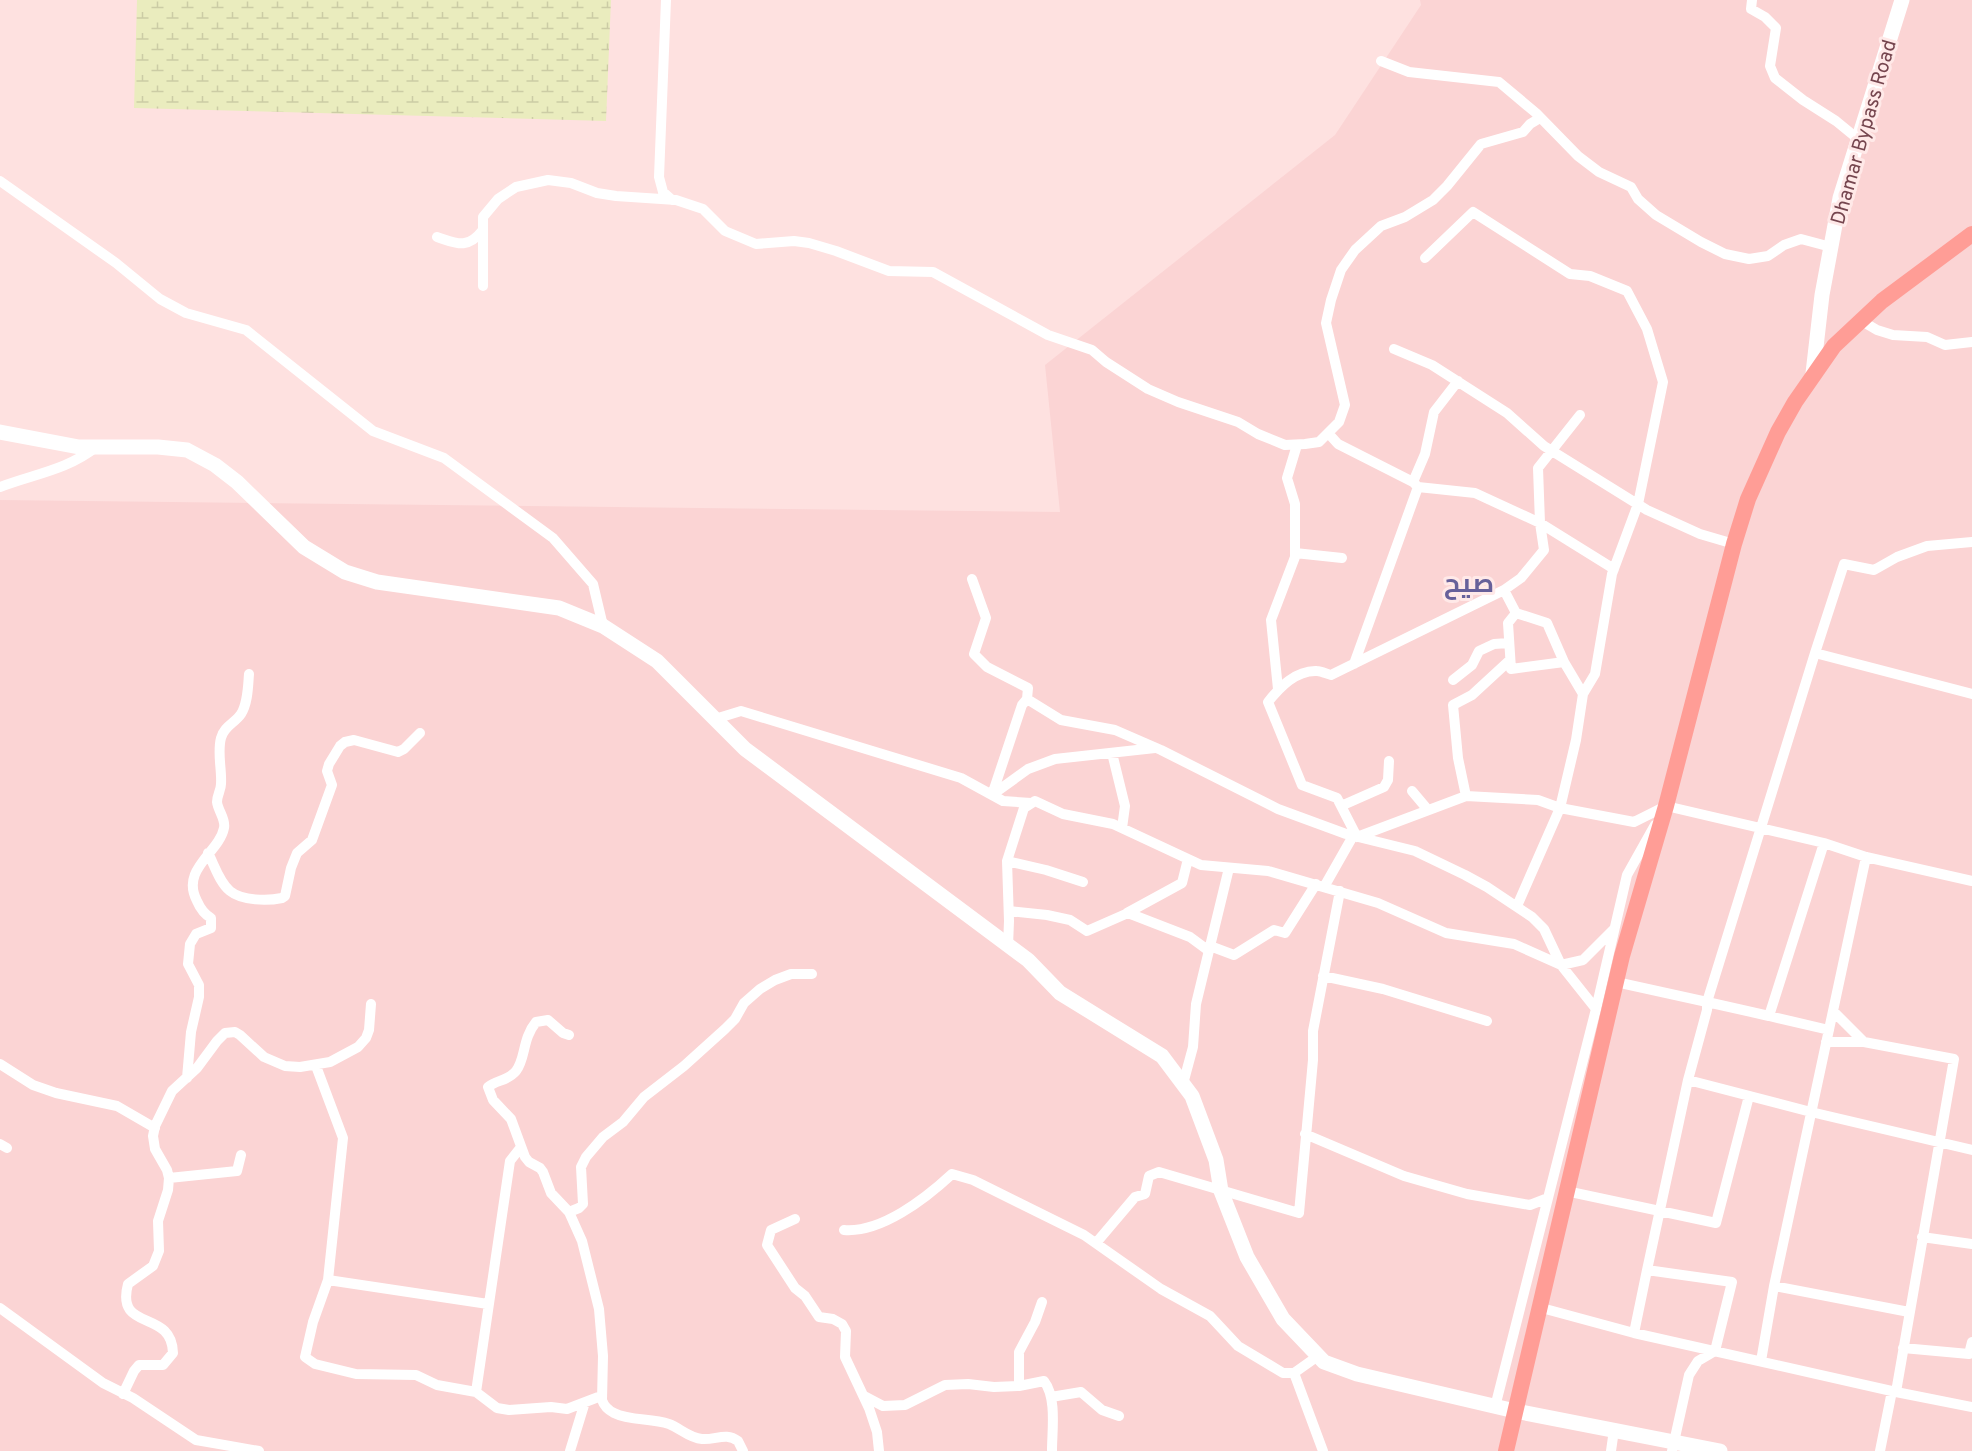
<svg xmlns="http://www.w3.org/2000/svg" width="1972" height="1451" font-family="Overpass,Cairo,sans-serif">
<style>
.residential{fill:#fbd4d4}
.wetland{fill:url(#wetland-marsh)}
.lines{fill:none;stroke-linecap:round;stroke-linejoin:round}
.street{stroke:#fff;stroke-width:10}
.secondary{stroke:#fff;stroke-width:15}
.primary{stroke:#ff9d96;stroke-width:16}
.labels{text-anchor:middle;stroke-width:6;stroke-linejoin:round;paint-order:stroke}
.street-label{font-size:20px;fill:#76464f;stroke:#ffe9e8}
.district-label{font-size:26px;font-weight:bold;fill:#67609a;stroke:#ffe9e8}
</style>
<defs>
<pattern id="wetland-marsh" width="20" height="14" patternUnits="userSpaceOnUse" patternTransform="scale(1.5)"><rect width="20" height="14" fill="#eaecbe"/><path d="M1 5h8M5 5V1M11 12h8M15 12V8" fill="none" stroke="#cccca5"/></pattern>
</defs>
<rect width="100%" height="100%" fill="#fee1e0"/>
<path class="residential" d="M 1420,0 L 1972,0 L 1972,1451 L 0,1451 L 0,500 L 1060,512 L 1045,365 L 1335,135 L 1421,5 Z"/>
<path class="wetland" d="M 137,0 L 611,0 L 606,121 L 134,108 Z"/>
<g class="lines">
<path class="street" d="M 666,0 L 659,177 L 663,192 L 672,200
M 1752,0 L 1751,9 L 1765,17 L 1776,28 L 1770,66 L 1775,78 L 1803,100 L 1836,121 L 1858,139
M 1381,61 L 1409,72 L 1499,82 L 1536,113 L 1578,156 L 1599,172 L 1631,187 L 1638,199 L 1656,215 L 1701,242 L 1725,254 L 1749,259 L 1768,256 L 1784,245 L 1801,239 L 1831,247
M 0,181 L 116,263 L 160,299 L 186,313 L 246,330 L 373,431 L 444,458 L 553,538 L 593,584 L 603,626
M 437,237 C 456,243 467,250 482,231
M 1425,258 L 1473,212 L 1570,274 L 1590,276 L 1627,291 L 1647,329 L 1663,382 L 1638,504 L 1612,574 L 1595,674 L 1583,694 L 1576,740 L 1560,808 L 1517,906
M 483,286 L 483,217 L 498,199 L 516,187 L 548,180 L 571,183 L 597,193 L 616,196 L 676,200 L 703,209 L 725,231 L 756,244 L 794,241 L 809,243 L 836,251 L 889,271 L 933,272 L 1048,335 L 1092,350 L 1106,362 L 1148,389 L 1178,402 L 1238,422 L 1258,434 L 1285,445 L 1305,444 L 1319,442 L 1339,422 L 1345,405 L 1326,323 L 1331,300 L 1341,270 L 1355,250 L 1381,226 L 1405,217 L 1433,200 L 1447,186 L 1481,144 L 1523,132 L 1530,124 L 1540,118
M 1860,320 L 1877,330 L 1893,335 L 1927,337 L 1945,345 L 1972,342
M 1394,349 L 1432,365 L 1507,413 L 1544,446 L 1647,510 L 1700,534 L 1734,544
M 1328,433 L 1338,444 L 1413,482 L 1418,487 L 1354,664
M 1413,482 L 1425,454 L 1434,412 L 1458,381
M 0,487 C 34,474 67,470 96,447
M 1418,487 L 1475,493 L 1540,523 L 1614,569
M 1295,553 L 1342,558
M 972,579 L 986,618 L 974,654 L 987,667 L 1028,688 L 1027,699 L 1061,720 L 1115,730 L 1161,750 L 1278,809 L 1346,834 L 1415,851 L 1465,875 L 1487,887 L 1532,917 L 1544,929 L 1561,965 L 1583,960 L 1614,929
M 1504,590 L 1521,578 L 1544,550 L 1540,523 L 1538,468 L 1580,415
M 1516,613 L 1508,623 L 1511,669 L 1564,662
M 1815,653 L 1972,694
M 1453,680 L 1472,665 L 1479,651 L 1494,644 L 1509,643
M 1278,689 L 1271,620 L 1295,557 L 1295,504 L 1287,478 L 1297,445
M 1583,694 L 1564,662 L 1547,623 L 1516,613 L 1504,590 L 1331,675 C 1327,674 1321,671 1317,671 C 1296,670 1280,687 1268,702 L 1302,785 L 1337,798 L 1357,837 L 1466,796 L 1538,800 L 1560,808 L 1634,822 L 1666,806 L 1824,843 L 1866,857 L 1972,881
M 715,719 L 741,711 L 961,778 L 1003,801 L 1031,803
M 1112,753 L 1125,806 L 1122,828
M 1412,791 L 1428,810
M 992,795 L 1028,769 L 1055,759 L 1155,748
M 992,795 L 1022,705 L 1027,699
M 1466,796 L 1458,758 L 1453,705 L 1472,695 L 1510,660
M 1341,806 L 1384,787 L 1388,780 L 1389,761
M 1824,843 L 1769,1016 L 1829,1030
M 208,853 C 214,864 219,882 230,891 C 242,901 268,901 282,898 L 285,896 L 291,868 L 297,853 L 312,840 L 332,785 L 327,771 L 329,764 L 340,746 L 345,742 L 354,740 L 398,752 L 404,749 L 420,733
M 1866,857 L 1774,1286 L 1909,1312
M 1007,861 L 1024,808 L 1035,801 L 1063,814 L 1113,824 L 1201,865 L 1268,871 L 1378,903 L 1446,933 L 1514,944 L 1561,965 L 1596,1009
M 1324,887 L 1353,836
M 1009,911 L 1047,915 L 1070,920 L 1087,931 L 1128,913 L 1190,937 L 1209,951
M 1127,913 L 1182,883 L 1188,859
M 1008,946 L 1009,921 L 1007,861 L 1046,870 L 1083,882
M 1210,946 L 1234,955 L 1274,930 L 1285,933 L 1316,884
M 1323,976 L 1383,989 L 1487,1021
M 1616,982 L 1707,1002 L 1707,1010 L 1688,1080 L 1811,1112 L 1972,1150
M 1833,1011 L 1864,1042 L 1954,1059 L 1896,1392 L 1972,1407
M 1769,1016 L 1707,1002 L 1815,653 L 1844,564 L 1874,570 L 1897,557 L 1927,546 L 1972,542
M 569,1035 L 563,1033 L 548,1020 L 536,1022 C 522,1039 526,1058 516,1071 C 508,1081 496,1080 488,1087 L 493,1100 L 511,1119 L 525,1157 L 529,1162 L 540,1168 L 543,1172 L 551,1193 L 569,1212 L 582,1241 L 599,1309 L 603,1356 L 602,1400 C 604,1406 608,1410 614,1413 C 630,1421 651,1418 669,1424 C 680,1428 689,1438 702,1439 C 716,1440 726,1432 738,1441 L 743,1451
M 1826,1042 L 1864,1042
M 0,1064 L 33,1085 L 56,1093 L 117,1106 L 155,1128
M 316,1066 L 343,1138 L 328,1280
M 187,1078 L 191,1032 L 199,997 L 199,985 L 188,964 L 190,944 L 196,934 L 211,928 L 211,918 C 204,914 200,908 197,901 C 180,869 219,853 224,828 C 226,819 218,811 217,802 C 217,795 221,790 221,784 C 222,769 217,753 221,738 C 224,726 235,723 241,714 C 248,703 248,686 249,674
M 1183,1084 L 1193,1047 L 1196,1004 L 1229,868
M 1305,1134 L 1404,1176 L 1467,1194 L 1530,1205 L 1548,1198
M 0,1144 L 7,1148
M 169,1178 L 237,1171 L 241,1155
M 1566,1191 L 1716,1223 L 1749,1096
M 569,1212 L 579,1208 L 583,1204 L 581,1167 L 586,1157 L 603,1137 L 623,1122 L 644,1097 L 684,1066 L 725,1029 L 735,1019 L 744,1003 L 760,989 L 775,980 L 791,974 L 812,974
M 795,1219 L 771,1230 L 767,1245 L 795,1288 L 805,1296 L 819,1317 L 833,1319 L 842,1324 L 846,1331 L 845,1357 L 869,1408 L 877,1432 L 879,1451
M 844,1230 C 881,1233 925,1199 952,1174 L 973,1180 L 1084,1235 L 1161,1289 L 1210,1316 L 1238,1346 L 1283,1373 L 1294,1373 L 1318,1356
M 1922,1237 L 1972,1244
M 1096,1243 L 1135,1197 L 1145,1194 L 1149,1176 L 1159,1172 L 1299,1213 L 1313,1060 L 1313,1031 L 1340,891
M 1647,1270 L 1688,1080
M 488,1304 L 328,1280 L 313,1322 L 305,1357 L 315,1364 L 356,1374 L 416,1375 L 437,1385 L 476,1392 L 497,1408 L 509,1410 L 551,1407 L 567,1409 L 601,1396
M 1538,1307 L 1634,1333 L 1896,1392
M 0,1308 L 103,1383 L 133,1398 L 196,1440 L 259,1451
M 1634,1333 L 1647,1270 L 1732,1282 L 1715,1351 L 1698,1361 L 1689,1375 L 1672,1451
M 1903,1348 L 1969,1354 L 1972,1342
M 1761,1361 L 1774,1286
M 1294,1373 L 1323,1451
M 1019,1386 L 1019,1352 L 1035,1322 L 1042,1302
M 476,1392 L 510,1161 L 521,1147
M 123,1394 L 134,1371 L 139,1365 L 163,1365 L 173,1353 C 172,1308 115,1333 128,1284 L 153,1266 L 159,1251 L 158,1221 L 168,1190 L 169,1178 L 167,1170 L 155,1149 L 153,1136 L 155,1126 L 172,1091 L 197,1068 L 217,1041 L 225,1033 L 235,1032 L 240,1035 L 264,1057 L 285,1066 L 300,1067 L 330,1062 L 358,1047 L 366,1038 L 369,1030 L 371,1004
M 864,1396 L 883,1406 L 905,1405 L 945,1385 L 968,1384 L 994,1387 L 1019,1386 L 1044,1381 C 1057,1398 1052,1430 1052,1451
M 1051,1397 L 1081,1392 L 1102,1410 L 1119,1416
M 1495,1407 L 1596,1009 L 1627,875 L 1655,825
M 570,1451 L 585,1402
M 1611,1451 L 1614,1430
M 1880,1451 L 1892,1391"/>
<path class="secondary" d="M 1813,373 L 1822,295 L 1840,198 L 1902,0
M 0,432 L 79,447 L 158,447 L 187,450 L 215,465 L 237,482 L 304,547 L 345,572 L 377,582 L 559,608 L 603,626 L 657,661 L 745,749 L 1028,960 L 1060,993 L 1162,1056 L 1192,1096 L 1216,1160 L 1221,1191 L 1247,1257 L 1283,1319 L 1324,1362 L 1357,1374 L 1515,1411 L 1720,1451"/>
<path class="primary" d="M 1506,1451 L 1622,956 L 1666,806 L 1734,544 L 1748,499 L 1778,432 L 1795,402 L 1834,346 L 1882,301 L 1972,234"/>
</g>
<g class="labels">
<g class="street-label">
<text transform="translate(1863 132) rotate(-74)" y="7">Dhamar Bypass Road</text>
</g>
<g class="district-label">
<text x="1469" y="592">صيح</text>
</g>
</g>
</svg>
